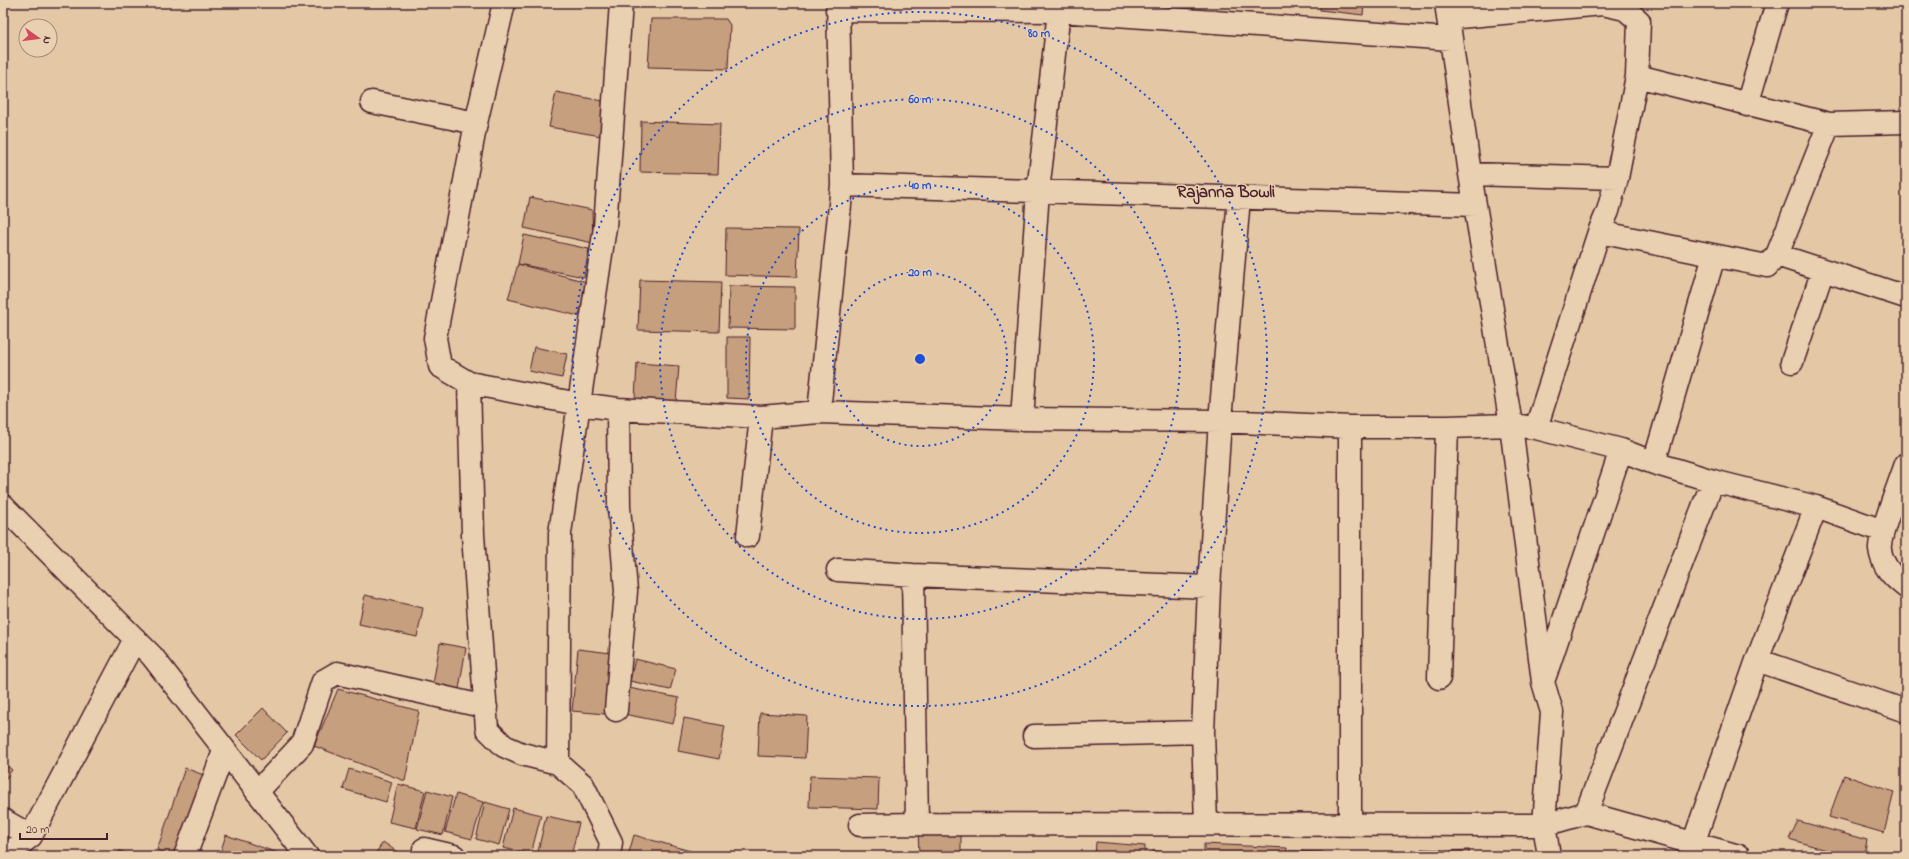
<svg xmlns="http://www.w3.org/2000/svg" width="1909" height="859" font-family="'Indie Flower',sans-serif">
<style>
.building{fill:#c69f7e;stroke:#4a1f2b}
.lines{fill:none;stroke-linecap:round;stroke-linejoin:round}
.street-casing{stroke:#4a1f2b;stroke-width:25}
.secondary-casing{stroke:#4a1f2b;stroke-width:25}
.street{stroke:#e9d0b1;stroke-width:22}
.secondary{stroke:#e9d0b1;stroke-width:22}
.ring{fill:none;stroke:#1d4ed8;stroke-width:2;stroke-dasharray:2 4}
.labels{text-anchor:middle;stroke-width:3;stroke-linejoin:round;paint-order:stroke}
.neighbourhood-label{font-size:17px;font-weight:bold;fill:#4a1f2b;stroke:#e9d0b1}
.centre{fill:#1d4ed8;stroke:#e9d0b1;stroke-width:2}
.ring-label{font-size:12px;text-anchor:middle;font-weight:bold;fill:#1d4ed8;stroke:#e9d0b1;stroke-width:3;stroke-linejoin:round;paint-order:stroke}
</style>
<rect width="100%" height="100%" fill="#e4c8a6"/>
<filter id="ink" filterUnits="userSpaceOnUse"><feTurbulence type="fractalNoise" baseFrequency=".025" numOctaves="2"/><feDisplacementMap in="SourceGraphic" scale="8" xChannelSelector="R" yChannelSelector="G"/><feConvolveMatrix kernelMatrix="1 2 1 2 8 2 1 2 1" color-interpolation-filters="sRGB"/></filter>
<g filter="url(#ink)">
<path class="building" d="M 1320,3 L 1364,3 L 1363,15 L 1320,10 Z
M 651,19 L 726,19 L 730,25 L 728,69 L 648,67 Z
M 556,92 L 608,102 L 601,136 L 549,127 Z
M 641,121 L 720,124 L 718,174 L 640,172 Z
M 530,197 L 592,210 L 593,243 L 524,228 Z
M 726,228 L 799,229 L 797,277 L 725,275 Z
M 524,235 L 589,249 L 584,277 L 518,264 Z
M 518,264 L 587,282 L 579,316 L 508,299 Z
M 640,280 L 721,282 L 719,332 L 638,330 Z
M 729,286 L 795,287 L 795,329 L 728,328 Z
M 727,337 L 750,337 L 749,399 L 727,398 Z
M 534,347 L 567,354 L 562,378 L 529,371 Z
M 637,363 L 679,366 L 676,402 L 635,399 Z
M 365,595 L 423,608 L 417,637 L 359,624 Z
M 440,643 L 466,648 L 459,689 L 433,684 Z
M 578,649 L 611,653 L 605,714 L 572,711 Z
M 635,659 L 676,669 L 670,690 L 630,681 Z
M 629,688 L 679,698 L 673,724 L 624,714 Z
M 338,689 L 419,711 L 405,781 L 314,746 Z
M 263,708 L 287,733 L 261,760 L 236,735 Z
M 760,713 L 807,716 L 805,758 L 758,756 Z
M 684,718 L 725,726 L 719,759 L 678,751 Z
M 3,762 L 12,770 L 3,782 Z
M 185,768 L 209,777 L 182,856 L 174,856 L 157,850 Z
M 349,769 L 392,782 L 386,802 L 343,789 Z
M 1844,775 L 1894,792 L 1884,833 L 1829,817 Z
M 810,776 L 879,778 L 878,809 L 809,807 Z
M 398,784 L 425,791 L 416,828 L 389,822 Z
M 427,790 L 452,797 L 443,835 L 417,829 Z
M 456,794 L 483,802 L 472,839 L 445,832 Z
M 485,802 L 509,809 L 499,845 L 476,839 Z
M 513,808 L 541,815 L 531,854 L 503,848 Z
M 546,816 L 579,823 L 571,856 L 537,856 Z
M 1798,821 L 1867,840 L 1864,856 L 1847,856 L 1789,839 Z
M 961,826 L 961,856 L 919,856 L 918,827 Z
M 226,835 L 278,853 L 277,856 L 219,856 Z
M 634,835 L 694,852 L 693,856 L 628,856 Z
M 383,842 L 403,856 L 374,856 Z
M 1096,842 L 1145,846 L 1145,856 L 1095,856 Z
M 1204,844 L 1287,848 L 1286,856 L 1204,856 Z
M 1421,849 L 1446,850 L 1446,856 L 1421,856 Z
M 1469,850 L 1469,856 L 1450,856 L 1450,851 Z
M 119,851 L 140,856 L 118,856 Z
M 1153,851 L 1186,853 L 1186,856 L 1153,856 Z
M 1289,851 L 1323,852 L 1323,856 L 1289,856 Z"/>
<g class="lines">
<defs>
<path id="street" d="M 504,3 L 476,123 L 435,338 L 440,366 L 469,383 L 579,404 L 618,409 L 761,417 L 819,412 L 1022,419 L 1220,421 L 1350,427 L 1447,427 L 1511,425 L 1536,428 L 1621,450 L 1654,463 L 1713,481 L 1816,507 L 1883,531
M 837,10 L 1060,11 L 1450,39
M 1448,18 L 1603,4 L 1625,9 L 1639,21 L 1637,76 L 1617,178 L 1608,211 L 1599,232 L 1536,428
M 1637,76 L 1829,124
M 372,102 L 476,123
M 1747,105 L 1777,3
M 1470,174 L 1617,178
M 842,185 L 1475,205
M 1599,232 L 1767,266 L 1777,255 L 1829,124 L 1906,122
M 1777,255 L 1906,297
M 1792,362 L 1823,270
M 469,383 L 473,535 L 487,729 L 504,746 L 522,754 L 558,763
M 819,412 L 842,185 L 838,3
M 1022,419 L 1038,191 L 1060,3
M 1350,427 L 1350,825
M 1654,463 L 1714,256
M 1906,464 C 1901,479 1878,538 1880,550 C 1883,567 1893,577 1906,587
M 748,536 L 761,417
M 838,570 L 913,575 L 1209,587
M 1757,660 L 1906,711
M 1545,676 L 1621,450
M 1439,678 L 1447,427
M 616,710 L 626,591 L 619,507 L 618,409
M 1034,736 L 1203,732
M 257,792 L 302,744 L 323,681 L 337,673 L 486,707
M 1586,813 L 1739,856
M 3,820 L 31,836
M 917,824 L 1544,825 L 1552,712 L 1543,682 L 1511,425 L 1470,174 L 1446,3
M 1206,824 L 1203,732 L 1209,587 L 1220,421 L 1239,198
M 860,825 L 917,824 L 913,575
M 1693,844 L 1757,660 L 1816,507
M 424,849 L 454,856
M 5,856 L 31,836 L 135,639
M 185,856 L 224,751
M 609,856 L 611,842 L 583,785 L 558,763 L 560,533 L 605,227 L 621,3
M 1549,856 L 1544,825 L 1586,813 L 1713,481"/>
<path id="secondary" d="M 3,506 L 152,656 L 307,856"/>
</defs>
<use href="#street" class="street-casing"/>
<use href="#secondary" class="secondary-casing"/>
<use href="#street" class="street"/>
<use href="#secondary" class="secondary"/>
</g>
</g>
<g class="ring">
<circle cx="920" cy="359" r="87"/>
<circle cx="920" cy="359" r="174"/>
<circle cx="920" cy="359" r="260"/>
<circle cx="920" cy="359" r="347"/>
</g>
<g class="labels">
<g class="neighbourhood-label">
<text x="1226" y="197">Rajanna Bowli</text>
</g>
</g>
<circle cx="920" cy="359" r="6" class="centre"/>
<g class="ring-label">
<text x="1039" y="37">80 m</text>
<text x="920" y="103">60 m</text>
<text x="920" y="189">40 m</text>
<text x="920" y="276">20 m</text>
</g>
<rect width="1909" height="859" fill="none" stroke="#e9d0b1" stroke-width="16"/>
<rect x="8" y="8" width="1893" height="843" fill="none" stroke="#4a1f2b" stroke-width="1.5" filter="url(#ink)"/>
<g transform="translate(38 38) rotate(104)"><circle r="19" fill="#e9d0b1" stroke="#a9897b"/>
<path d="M0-3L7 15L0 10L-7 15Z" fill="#d1495b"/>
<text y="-6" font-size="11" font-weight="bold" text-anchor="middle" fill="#4a1f2b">N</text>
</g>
<path d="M20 833v6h87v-6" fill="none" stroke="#4a1f2b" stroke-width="2"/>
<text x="26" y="833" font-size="12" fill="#4a1f2b" stroke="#e9d0b1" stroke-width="3" paint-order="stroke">20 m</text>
</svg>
